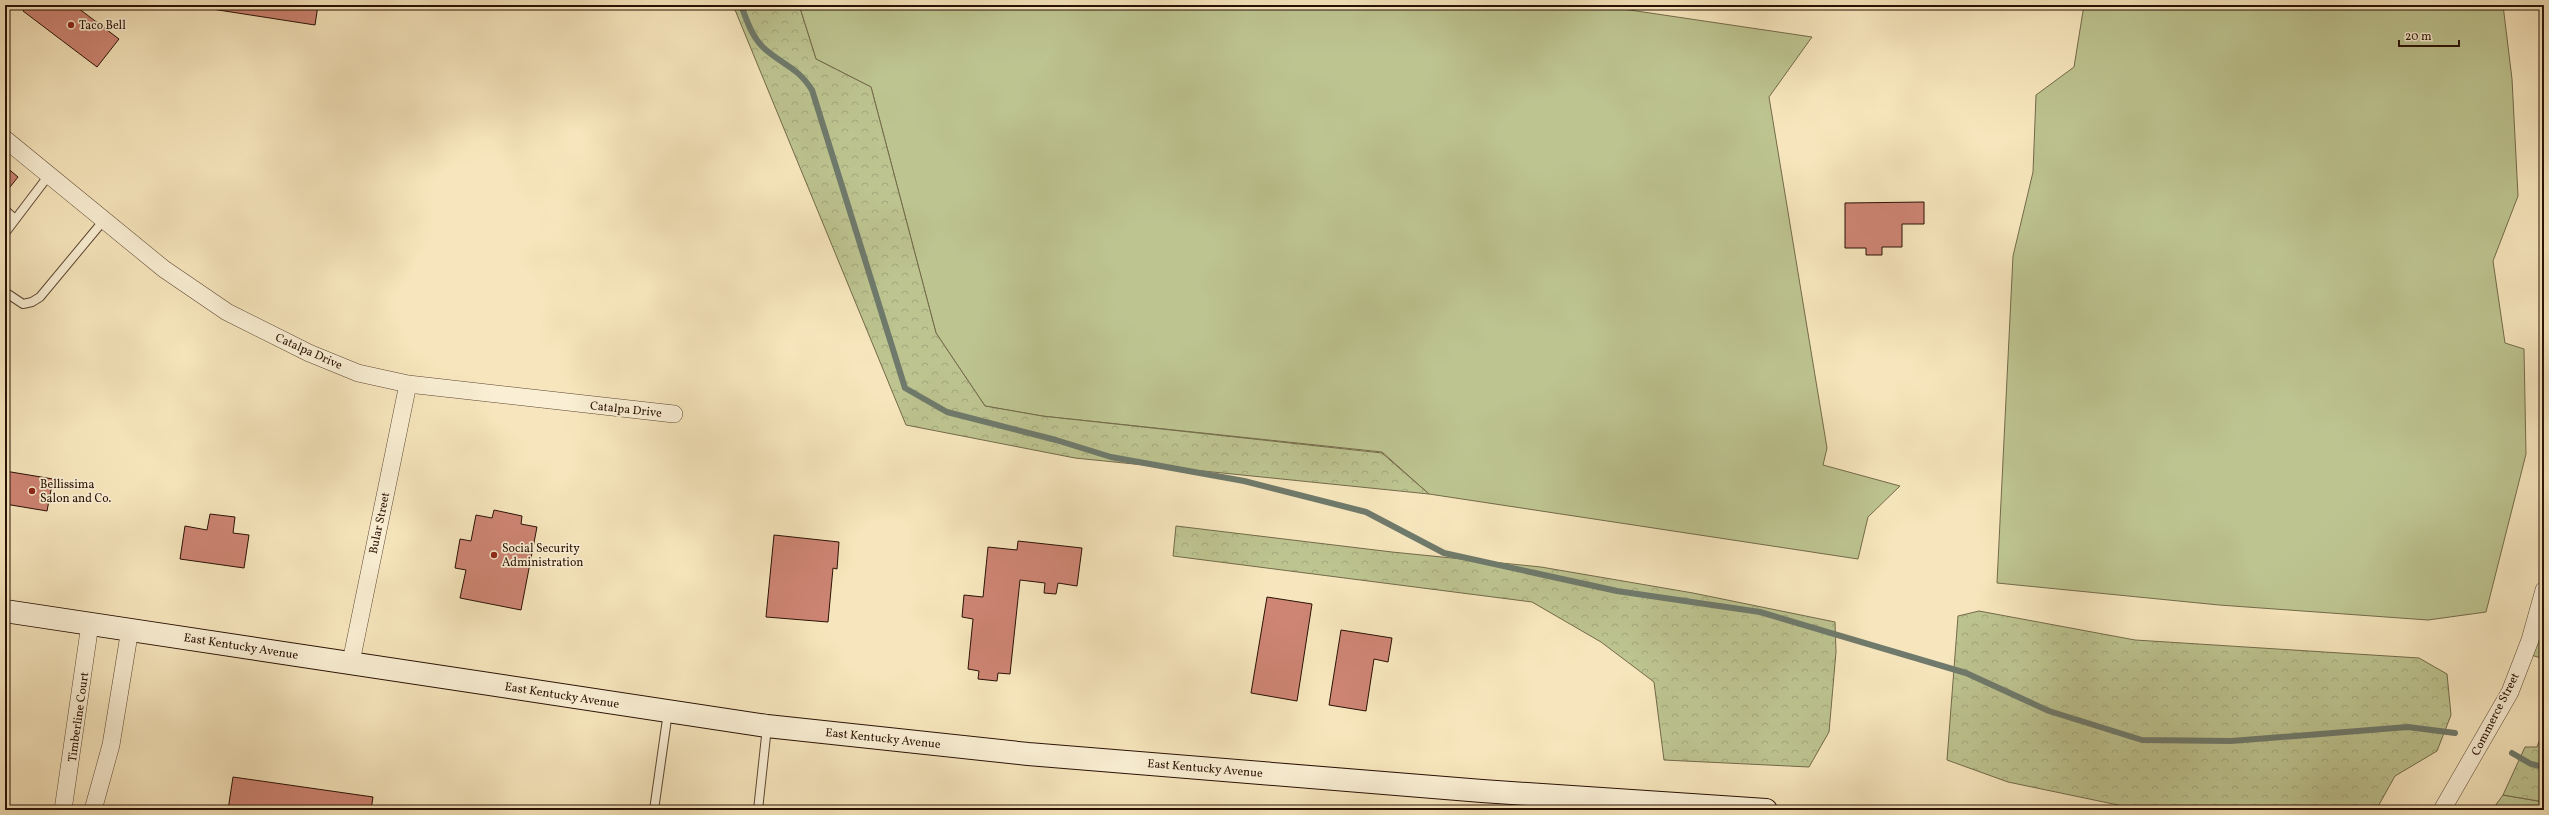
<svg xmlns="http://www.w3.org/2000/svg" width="2549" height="815" font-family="Vollkorn,serif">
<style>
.green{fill:#bdc490;stroke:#736a4a}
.forest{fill:url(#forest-crowns);stroke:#736a4a}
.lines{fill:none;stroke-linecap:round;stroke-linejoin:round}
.stream{stroke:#6f7a6c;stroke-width:6}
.building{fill:#ce8574;stroke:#291104}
.lane-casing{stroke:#5c4632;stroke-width:10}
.street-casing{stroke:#5c4632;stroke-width:18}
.secondary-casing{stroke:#291104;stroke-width:24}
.lane{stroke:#faefd4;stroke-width:8}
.street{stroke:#faefd4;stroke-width:17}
.secondary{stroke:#faefd4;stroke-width:22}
.poi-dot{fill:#8f2418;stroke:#faefd4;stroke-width:1.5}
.labels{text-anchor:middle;stroke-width:3.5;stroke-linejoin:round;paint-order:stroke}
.poi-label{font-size:12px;fill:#291104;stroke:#faefd4;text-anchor:start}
.street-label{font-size:12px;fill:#291104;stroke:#faefd4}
</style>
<defs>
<pattern id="forest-crowns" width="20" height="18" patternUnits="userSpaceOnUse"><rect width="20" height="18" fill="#bdc490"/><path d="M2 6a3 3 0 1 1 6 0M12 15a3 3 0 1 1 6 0" fill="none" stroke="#a2a77b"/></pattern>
</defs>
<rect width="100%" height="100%" fill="#f7e6bd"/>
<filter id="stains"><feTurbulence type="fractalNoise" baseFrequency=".005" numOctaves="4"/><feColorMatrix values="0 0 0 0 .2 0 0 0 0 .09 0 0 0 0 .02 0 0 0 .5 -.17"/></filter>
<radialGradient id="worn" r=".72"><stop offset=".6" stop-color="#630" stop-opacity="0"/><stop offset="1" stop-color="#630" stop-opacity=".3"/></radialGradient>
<path class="green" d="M 799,5 L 1596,5 L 1812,37 L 1769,97 L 1827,448 L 1823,465 L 1900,486 L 1868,517 L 1858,559 L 1429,494 L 1382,452 L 1042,416 L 985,406 L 936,333 L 871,87 L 816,59 Z
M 2084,5 L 2503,5 L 2512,79 L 2518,196 L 2493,261 L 2505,343 L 2524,349 L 2526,454 L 2486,612 L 2428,620 L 2219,605 L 1997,583 L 2013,256 L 2033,172 L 2036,95 L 2074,67 Z
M 2544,621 L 2544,659 L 2531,655 Z
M 2503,795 L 2544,802 L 2544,810 L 2492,810 Z"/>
<path class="forest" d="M 733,5 L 799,5 L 816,59 L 871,87 L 936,333 L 985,406 L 1042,416 L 1382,453 L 1429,494 L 1075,458 L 906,425 Z
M 1176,526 L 1392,552 L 1541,567 L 1693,593 L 1835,622 L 1836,652 L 1829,732 L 1809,767 L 1664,760 L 1654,682 L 1601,642 L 1532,602 L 1173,556 Z
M 1979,611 L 2135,640 L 2419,658 L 2447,674 L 2451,715 L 2437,751 L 2395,776 L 2376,810 L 2142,810 L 2008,782 L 1947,760 L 1958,616 Z
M 2544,729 L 2544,802 L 2503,795 L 2525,747 L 2537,747 Z"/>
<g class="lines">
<path class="stream" d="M 741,5 C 747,21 752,38 766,50 C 785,66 797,67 812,90 L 905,388 L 947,412 L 1056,440 L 1111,457 L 1244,481 L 1366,512 L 1444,553 L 1617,591 L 1760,612 L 1966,673 L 2049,711 L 2142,740 L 2231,741 L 2408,727 L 2455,733
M 2512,753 L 2531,764 L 2544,767"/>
</g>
<path class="building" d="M 27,5 L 74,5 L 119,39 L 97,67 L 23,11 Z
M 186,5 L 318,5 L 315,25 Z
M 1892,5 L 1920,5 L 1920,9 Z
M 5,166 L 18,177 L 10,187 L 5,182 Z
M 1924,202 L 1924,224 L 1902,224 L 1902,247 L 1882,247 L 1882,255 L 1866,255 L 1866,248 L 1845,248 L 1845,203 Z
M 5,471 L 53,479 L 47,511 L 5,504 Z
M 494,510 L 522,516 L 521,524 L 537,527 L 521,610 L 460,598 L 466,570 L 455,568 L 460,539 L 471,541 L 476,515 L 492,518 Z
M 210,514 L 235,517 L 233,533 L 249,535 L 244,568 L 180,559 L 185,526 L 207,530 Z
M 774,535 L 839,542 L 837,569 L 833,568 L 828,622 L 766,617 Z
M 1018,541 L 1082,548 L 1077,586 L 1058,583 L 1056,594 L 1044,593 L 1045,583 L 1020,580 L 1010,674 L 998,673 L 997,681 L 978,679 L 979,671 L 968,669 L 973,619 L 962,617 L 964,595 L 983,597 L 988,547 L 1017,550 Z
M 1267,597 L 1312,604 L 1297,701 L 1251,693 Z
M 1341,630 L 1392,638 L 1388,662 L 1374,659 L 1366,711 L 1329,705 Z
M 233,777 L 373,797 L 371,810 L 228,810 Z"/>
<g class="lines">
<defs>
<path id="lane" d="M 5,210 L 15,219
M 5,233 L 49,175
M 5,292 L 23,304 L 32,302 L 40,297 L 104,220
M 654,810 L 668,712
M 758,810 L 767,727"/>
<path id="street" d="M 5,139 L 164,269 L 227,312 L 309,353 L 358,373 L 408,384 L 674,414
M 351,662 L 408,384
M 63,810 L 90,624
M 93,810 L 111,745 L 130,629
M 2442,810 L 2510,692 L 2530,640 L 2544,590"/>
<path id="secondary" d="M 5,611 L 767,726 L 1028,754 L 1482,791 L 1766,810"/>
</defs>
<use href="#lane" class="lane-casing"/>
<use href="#street" class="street-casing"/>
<use href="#secondary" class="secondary-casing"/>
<use href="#lane" class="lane"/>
<use href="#street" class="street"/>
<use href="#secondary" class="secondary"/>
</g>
<g class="poi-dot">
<circle cx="71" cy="25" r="4"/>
<circle cx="32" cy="491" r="4"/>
<circle cx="494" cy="555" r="4"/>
</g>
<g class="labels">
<g class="poi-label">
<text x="79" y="29">Taco Bell</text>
<text x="40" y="488">Bellissima<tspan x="40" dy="14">Salon and Co.</tspan></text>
<text x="502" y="552">Social Security<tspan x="502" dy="14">Administration</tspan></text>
</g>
<g class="street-label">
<text transform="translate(309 351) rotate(24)" y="4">Catalpa Drive</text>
<text transform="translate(626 409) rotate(6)" y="4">Catalpa Drive</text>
<text transform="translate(379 523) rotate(-78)" y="4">Bular Street</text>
<text transform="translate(241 646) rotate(9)" y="4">East Kentucky Avenue</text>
<text transform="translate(562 695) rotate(9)" y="4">East Kentucky Avenue</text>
<text transform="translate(2495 714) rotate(-63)" y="4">Commerce Street</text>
<text transform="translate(78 717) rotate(-82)" y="4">Timberline Court</text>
<text transform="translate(883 738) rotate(6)" y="4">East Kentucky Avenue</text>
<text transform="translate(1205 768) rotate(5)" y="4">East Kentucky Avenue</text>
</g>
</g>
<rect width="2549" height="815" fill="none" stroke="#f7e6bd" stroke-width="20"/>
<rect x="6" y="6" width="2537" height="803" fill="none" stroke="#291104" stroke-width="2"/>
<rect x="10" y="10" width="2529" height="795" fill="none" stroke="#291104"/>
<path d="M2399 40v6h60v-6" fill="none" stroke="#291104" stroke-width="2"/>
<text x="2405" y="40" font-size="12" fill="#291104" stroke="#faefd4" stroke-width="3" paint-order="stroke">20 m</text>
<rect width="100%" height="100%" filter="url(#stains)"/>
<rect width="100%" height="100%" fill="url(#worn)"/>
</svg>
